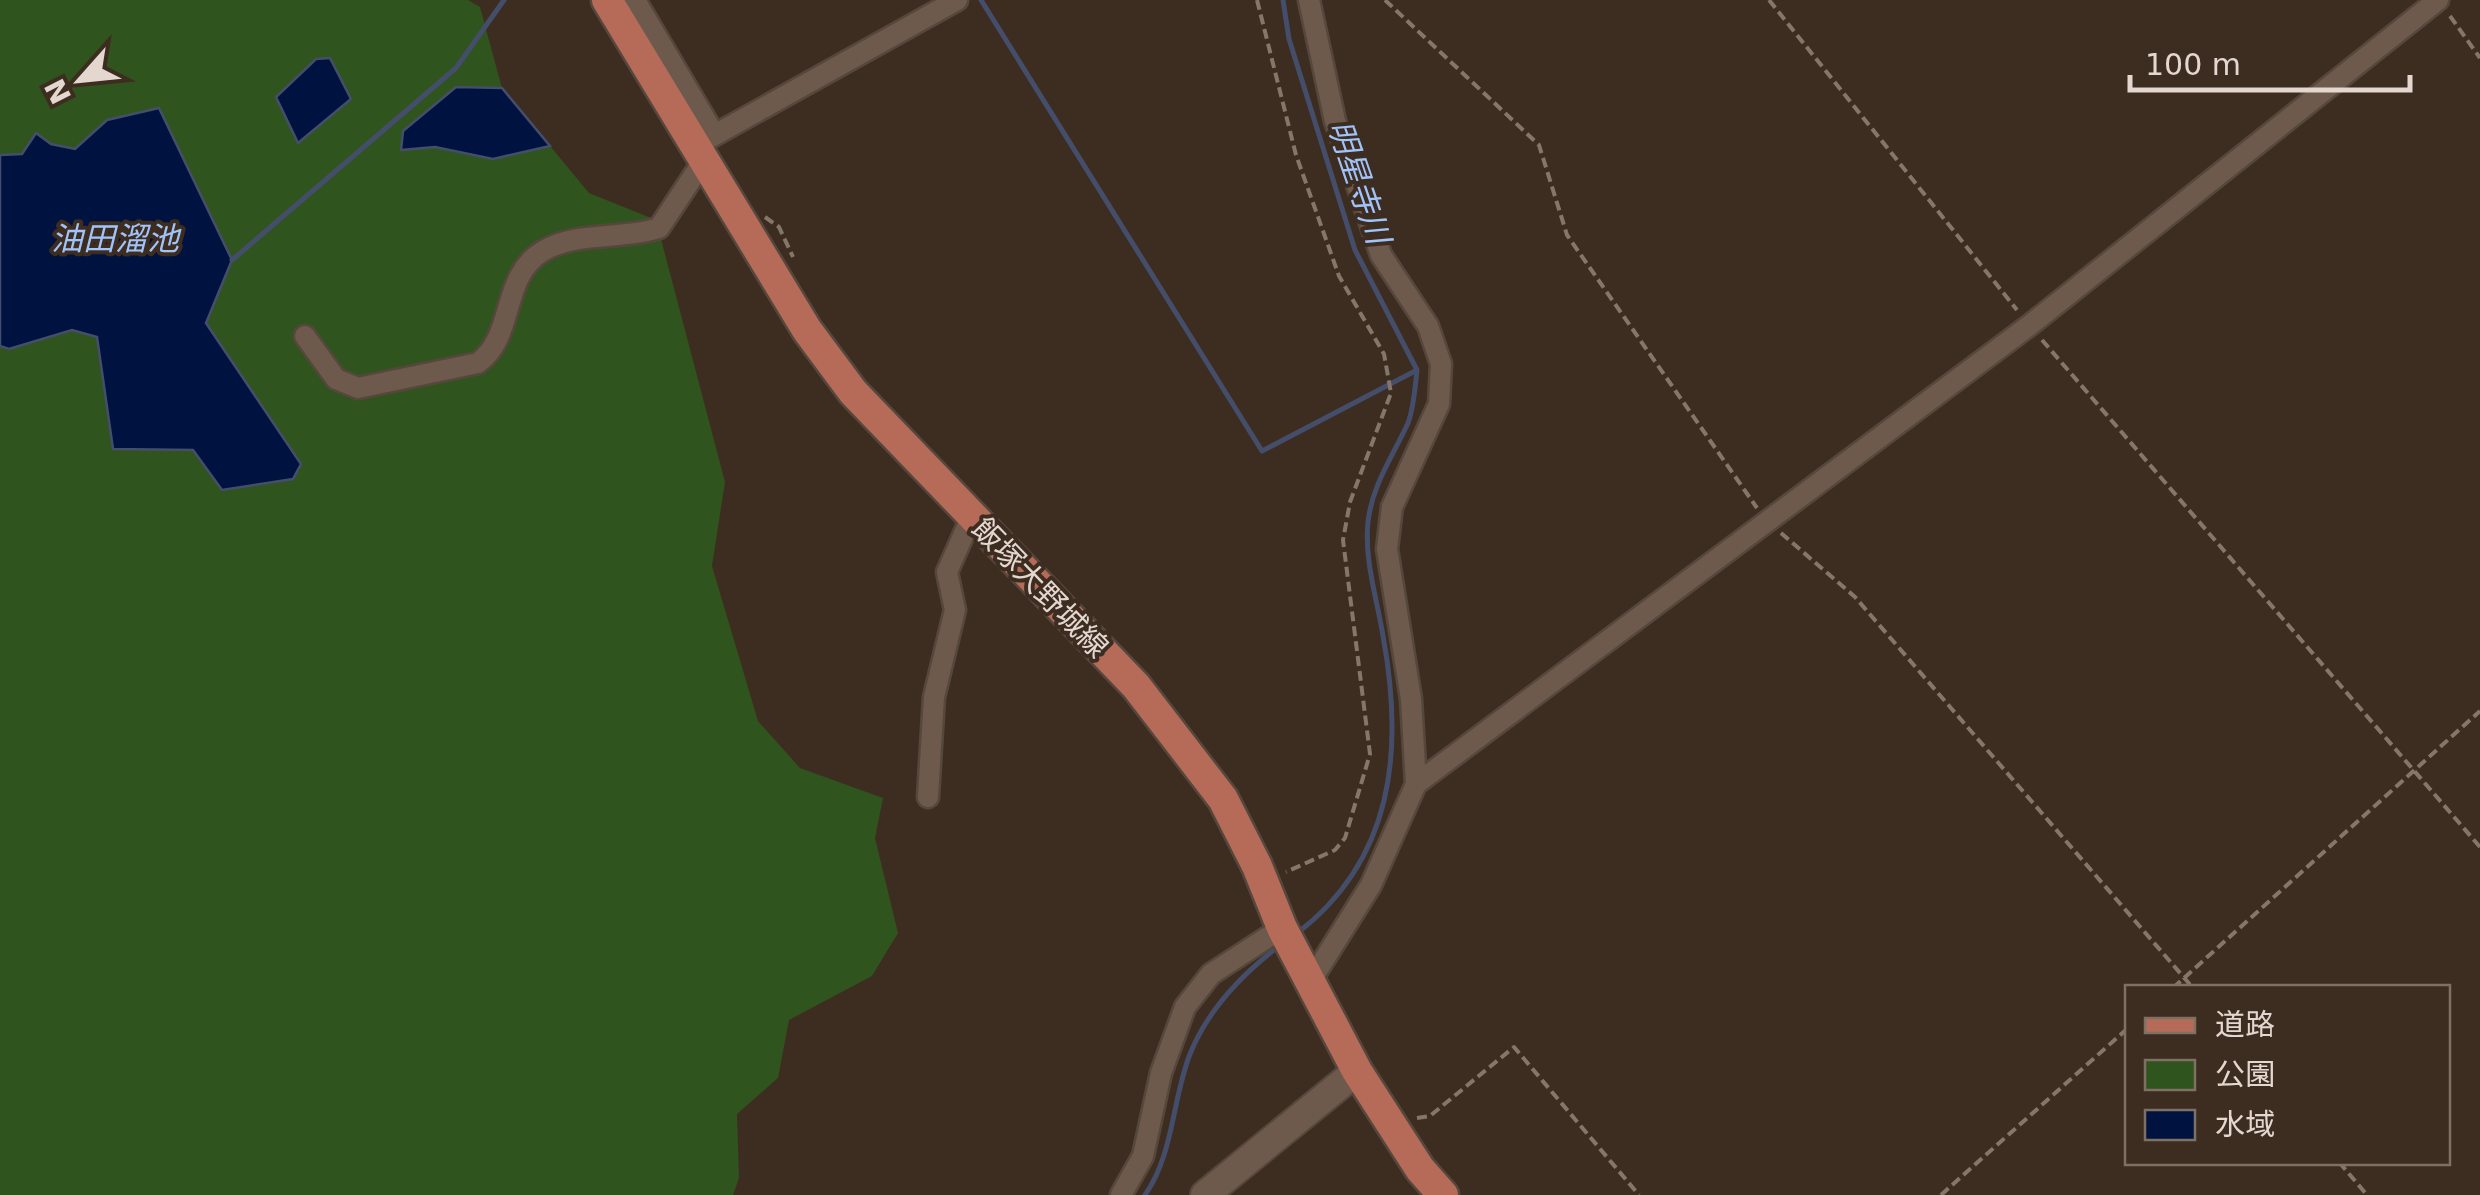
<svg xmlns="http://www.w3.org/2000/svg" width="2480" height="1195" font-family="'DejaVu Sans','Noto Sans JP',sans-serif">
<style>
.green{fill:#30541e}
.water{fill:#001340;stroke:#444e6b;stroke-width:2.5}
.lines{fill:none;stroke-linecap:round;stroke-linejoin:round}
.stream{stroke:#444e6b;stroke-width:5}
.street-casing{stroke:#56473d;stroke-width:25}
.secondary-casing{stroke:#56473d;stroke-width:32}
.primary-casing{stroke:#56473d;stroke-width:35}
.path{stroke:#85766c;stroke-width:4;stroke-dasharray:10 5;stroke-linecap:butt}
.street{stroke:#6d5a4d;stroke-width:20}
.secondary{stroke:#6d5a4d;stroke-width:28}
.primary{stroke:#b56b57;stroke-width:30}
.labels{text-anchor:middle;stroke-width:8;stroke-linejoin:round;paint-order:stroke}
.street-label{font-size:30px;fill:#e3d7d0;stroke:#3d2c20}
.water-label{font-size:32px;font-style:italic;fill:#a0c3fa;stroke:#3d2c20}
</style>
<rect width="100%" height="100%" fill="#3d2c20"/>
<path class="green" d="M 0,0 L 468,0 L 480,7 L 502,88 L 589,193 L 656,220 L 725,482 L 712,566 L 758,721 L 800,768 L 883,798 L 875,838 L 898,933 L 872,976 L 789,1020 L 778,1078 L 737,1114 L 739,1178 L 733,1195 L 0,1195 Z"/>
<path class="water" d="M 330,58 L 351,99 L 298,143 L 276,97 L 316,59 Z
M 456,87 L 502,88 L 550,146 L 493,159 L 435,147 L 401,150 L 403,131 Z
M 159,108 L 232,260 L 206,323 L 301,464 L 293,479 L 222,490 L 193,450 L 113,449 L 97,337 L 72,330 L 9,349 L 0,346 L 0,155 L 22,154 L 36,133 L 51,144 L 75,149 L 107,120 Z"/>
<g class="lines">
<path class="stream" d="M 981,0 L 1262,451 L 1417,370
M 1283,0 L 1289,39 L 1355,250 L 1417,370
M 232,260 L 456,68 L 504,0
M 1296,934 C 1394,860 1404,750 1383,636 C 1377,599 1364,560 1368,522 C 1372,485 1393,456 1408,423 C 1414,407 1415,387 1417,370
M 1145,1195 C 1174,1153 1172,1100 1190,1054 C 1208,1009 1241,975 1279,946"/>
<defs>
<path id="street" d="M 635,0 L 714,134
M 1309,0 L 1335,121 L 1381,255 L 1428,326 L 1441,364 L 1439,404 L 1392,507 L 1387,549 L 1411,699 L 1416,784
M 695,146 L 957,0
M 305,336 L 336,379 L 358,388 L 478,363 C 516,335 500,277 543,251 C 577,231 622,240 659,228 L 704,160
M 928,797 L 934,697 L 955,610 L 947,572 L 971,518
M 1310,982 L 1371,885 L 1416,784 L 2030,325 L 2438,0
M 1121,1195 L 1143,1156 L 1161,1073 L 1185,1007 L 1211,974 L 1282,928"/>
<path id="secondary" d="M 1205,1195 L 1357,1071"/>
<path id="primary" d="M 607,0 L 807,330 L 853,392 L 1136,686 L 1223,799 L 1257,866 L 1282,928 L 1357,1071 L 1420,1169 L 1443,1195"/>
</defs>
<use href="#street" class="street-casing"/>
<use href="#secondary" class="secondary-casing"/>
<use href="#primary" class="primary-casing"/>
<path class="path" d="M 1257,0 L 1296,155 L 1339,276 L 1384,354 L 1391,393 L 1350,502 L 1343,540 L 1370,754 L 1345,838 L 1335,850 L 1286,872
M 1385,0 L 1539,145 L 1567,235 L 1757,508
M 1769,0 L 2017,310
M 2450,16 L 2480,58
M 765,217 L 779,227 L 793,257
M 2042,340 L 2480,847
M 1781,533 L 1855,597 L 2193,988
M 2173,988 L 2480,711
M 1417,1118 L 1430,1116 L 1514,1047 L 1639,1195
M 2339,1162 L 2367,1195
M 1941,1195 L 2128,1028"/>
<use href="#street" class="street"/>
<use href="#secondary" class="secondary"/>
<use href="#primary" class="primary"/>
</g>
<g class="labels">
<g class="street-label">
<text transform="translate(1040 588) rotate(46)" y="10">飯塚大野城線</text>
</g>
<g class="water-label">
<text transform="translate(1359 182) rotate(71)" y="11">明星寺川</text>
<text x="115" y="250">油田溜池</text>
</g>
</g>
<rect x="2125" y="985" width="325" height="180" fill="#3d2c20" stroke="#7f7066" stroke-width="2.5"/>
<rect x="2145" y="1018" width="50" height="15" fill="#b56b57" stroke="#7f7066" stroke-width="2.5"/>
<text x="2215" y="1035" font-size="30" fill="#e3d7d0">道路</text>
<rect x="2145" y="1060" width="50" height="30" fill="#30541e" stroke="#7f7066" stroke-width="2.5"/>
<text x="2215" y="1085" font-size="30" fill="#e3d7d0">公園</text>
<rect x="2145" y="1110" width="50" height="30" fill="#001340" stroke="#7f7066" stroke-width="2.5"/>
<text x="2215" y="1135" font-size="30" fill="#e3d7d0">水域</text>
<g transform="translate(80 80) rotate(243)" stroke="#3d2c20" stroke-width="8" paint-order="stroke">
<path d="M0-8L18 38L0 25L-18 38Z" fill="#e3d7d0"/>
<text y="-15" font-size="28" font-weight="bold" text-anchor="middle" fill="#e3d7d0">N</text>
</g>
<path d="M2130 75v15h280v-15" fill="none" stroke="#e3d7d0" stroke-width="5"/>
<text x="2145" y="75" font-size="30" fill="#e3d7d0" stroke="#3d2c20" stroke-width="8" paint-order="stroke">100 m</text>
</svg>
